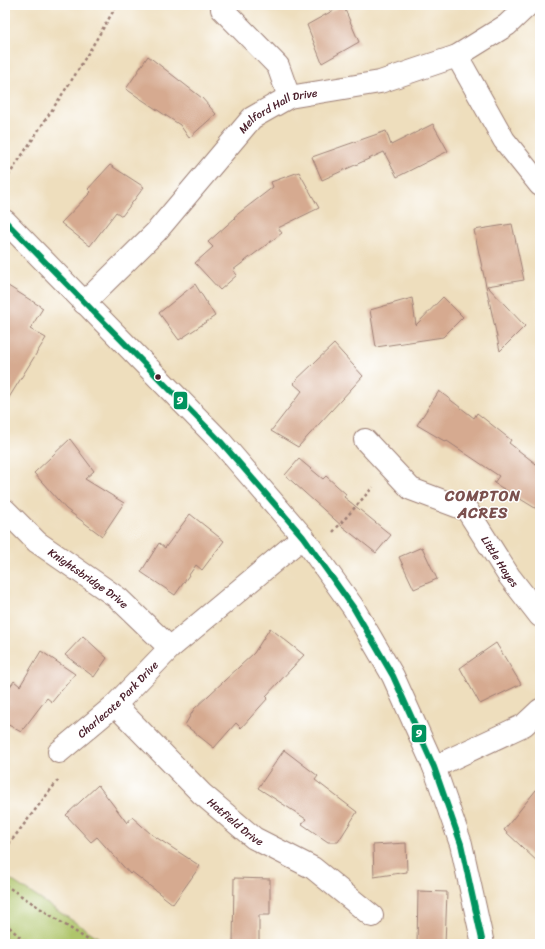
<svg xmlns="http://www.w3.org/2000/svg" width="545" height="949" font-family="Sriracha,sans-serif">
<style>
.green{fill:#afc56a;stroke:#7c724a}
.building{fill:#d6aa90}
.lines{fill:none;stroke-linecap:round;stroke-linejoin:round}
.minor-casing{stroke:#9c7e74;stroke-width:24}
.tertiary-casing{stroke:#9c7e74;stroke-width:24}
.path{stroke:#9c7e74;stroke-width:2.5;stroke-dasharray:3 3;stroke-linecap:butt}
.minor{stroke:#fff;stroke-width:22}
.tertiary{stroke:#fff;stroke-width:22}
.bus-1-casing{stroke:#fff;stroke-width:9}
.bus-1{stroke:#00945e;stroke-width:6}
.bus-dot{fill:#4a1f2b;stroke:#fff;stroke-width:1.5}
.labels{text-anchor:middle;stroke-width:3;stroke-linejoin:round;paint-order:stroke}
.street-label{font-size:11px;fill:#4a1f2b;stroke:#fff}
.district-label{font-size:15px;font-weight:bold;letter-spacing:1px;fill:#7b504e;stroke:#fff}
.line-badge{stroke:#fff;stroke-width:1.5}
.badge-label{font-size:11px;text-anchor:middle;font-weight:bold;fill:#fff}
</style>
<rect width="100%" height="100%" fill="#fff"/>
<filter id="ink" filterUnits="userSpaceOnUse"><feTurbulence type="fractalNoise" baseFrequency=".025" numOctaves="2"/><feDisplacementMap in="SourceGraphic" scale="8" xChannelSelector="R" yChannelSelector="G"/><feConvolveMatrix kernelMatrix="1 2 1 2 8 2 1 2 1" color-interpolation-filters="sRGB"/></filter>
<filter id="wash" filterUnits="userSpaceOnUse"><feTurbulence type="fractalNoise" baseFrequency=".012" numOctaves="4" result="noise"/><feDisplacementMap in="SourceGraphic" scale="16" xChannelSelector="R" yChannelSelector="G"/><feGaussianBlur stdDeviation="0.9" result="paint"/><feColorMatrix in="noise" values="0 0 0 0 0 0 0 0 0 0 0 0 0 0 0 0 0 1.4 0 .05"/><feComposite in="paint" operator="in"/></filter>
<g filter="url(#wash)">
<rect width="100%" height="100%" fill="#eedebd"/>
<path class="green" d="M 5,876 L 108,944 L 5,944 Z"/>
<g id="blocks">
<path class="building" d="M 343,5 L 359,42 L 322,63 L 307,25 Z
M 148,56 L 202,98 L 216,114 L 189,138 L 180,125 L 126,89 Z
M 433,124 L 448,151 L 397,177 L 384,152 L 322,180 L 312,157 L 386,131 L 391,145 Z
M 110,165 L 144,187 L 122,216 L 116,212 L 90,246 L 61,223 L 91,192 L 88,189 Z
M 299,172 L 319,208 L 278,228 L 282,233 L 233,270 L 237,275 L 220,290 L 195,263 L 213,247 L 208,242 L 235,218 L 234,217 L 273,187 L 271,182 Z
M 512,224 L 524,280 L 487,286 L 525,326 L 500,351 L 474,230 Z
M 5,284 L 43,308 L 30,329 L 46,338 L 5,404 Z
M 195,284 L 215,316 L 179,340 L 159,313 Z
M 443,297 L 463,317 L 443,337 L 376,347 L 370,310 L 412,298 L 416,325 Z
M 334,344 L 363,376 L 298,447 L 271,431 L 302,391 L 293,383 Z
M 439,391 L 474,418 L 477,413 L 511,440 L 509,443 L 540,467 L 540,511 L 494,483 L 499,476 L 447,441 L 446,442 L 417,425 Z
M 70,439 L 94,471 L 85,479 L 124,503 L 102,536 L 66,509 L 34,473 Z
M 299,459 L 323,479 L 326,476 L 346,494 L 344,497 L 391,535 L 376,553 L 343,527 L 285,475 Z
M 190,514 L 224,541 L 202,570 L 196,565 L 175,595 L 141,572 L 159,543 L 165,548 Z
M 422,547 L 437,579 L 414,589 L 399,557 Z
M 270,628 L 304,655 L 266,696 L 268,698 L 241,728 L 236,723 L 214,748 L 185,725 L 194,709 L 254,653 Z
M 83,636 L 107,658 L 94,677 L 65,655 Z
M 496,643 L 521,684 L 480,704 L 460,668 Z
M 41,651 L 75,674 L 52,702 L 47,698 L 21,732 L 5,723 L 5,694 L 14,681 L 20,686 Z
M 284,750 L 318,776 L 315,780 L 357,812 L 338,842 L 328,842 L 302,824 L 306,819 L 258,788 Z
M 98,785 L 127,823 L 132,817 L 151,834 L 200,866 L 173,904 L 132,872 L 130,874 L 97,837 L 91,842 L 66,815 Z
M 540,785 L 540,864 L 504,830 Z
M 406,843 L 407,872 L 374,877 L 373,845 Z
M 234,878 L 270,879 L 270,915 L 259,915 L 259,944 L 233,944 Z
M 418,891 L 447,892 L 445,944 L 417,944 Z"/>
</g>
</g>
<g filter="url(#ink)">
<use href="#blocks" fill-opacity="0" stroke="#9c7e74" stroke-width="1"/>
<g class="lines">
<defs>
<g id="minor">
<path d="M 222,9 L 278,66 L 289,97"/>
<path d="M 457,56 L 504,140 L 540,185"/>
<path id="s1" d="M 84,303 L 156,232 L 252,118 L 289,97 L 380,82 L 457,56 L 507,25 L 528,5"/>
<path id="s2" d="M 365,440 L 411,489 L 467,510 L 509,576 L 540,616"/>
<path id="s3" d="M 5,510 L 37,542 L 118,598 L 170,648"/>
<path id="s4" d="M 115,705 L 202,794 L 254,838 L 313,868 L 372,916"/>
<path id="s5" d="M 59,752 L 115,705 L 170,648 L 303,537"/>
<path d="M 434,767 L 524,725 L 540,710"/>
</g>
<path id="tertiary" d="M 5,221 L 221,442 L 303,537 L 353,607 L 393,676 L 434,767 L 461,844 L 483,944"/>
</defs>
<use href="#minor" class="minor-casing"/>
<use href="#tertiary" class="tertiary-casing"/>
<path class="path" d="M 5,181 L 75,75 L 117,5
M 333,532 L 373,487
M 5,849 L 59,779
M 5,885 L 94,944
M 5,923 L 27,944"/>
<use href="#minor" class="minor"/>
<use href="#tertiary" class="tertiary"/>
<defs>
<path id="bus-1" d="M 5,221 L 221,442 L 303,537 L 353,607 L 393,676 L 434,767 L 461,844 L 483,944"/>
</defs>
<use href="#bus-1" class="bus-1-casing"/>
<use href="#bus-1" class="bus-1"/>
</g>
</g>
<circle class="bus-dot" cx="158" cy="377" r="3.5"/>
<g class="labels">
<g class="street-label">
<text dy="4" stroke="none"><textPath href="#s1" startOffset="277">Melford Hall Drive</textPath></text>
<text dy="4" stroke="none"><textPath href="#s2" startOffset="188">Little Hayes</textPath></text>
<text dy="4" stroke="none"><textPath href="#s3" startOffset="108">Knightsbridge Drive</textPath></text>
<text dy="4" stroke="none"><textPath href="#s5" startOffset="79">Charlecote Park Drive</textPath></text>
<text dy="4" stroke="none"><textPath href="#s4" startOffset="168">Hatfield Drive</textPath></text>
</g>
<g class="district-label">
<text x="483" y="501">COMPTON<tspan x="483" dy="17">ACRES</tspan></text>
</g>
</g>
<g class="line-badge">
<rect x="173" y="391" width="15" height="19" rx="4" fill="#00945e"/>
<rect x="411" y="724" width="16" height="19" rx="4" fill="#00945e"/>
</g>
<g class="badge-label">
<text x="180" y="404">9</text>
<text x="419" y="737">9</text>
</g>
<rect width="545" height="949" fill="none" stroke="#fff" stroke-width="20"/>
</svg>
